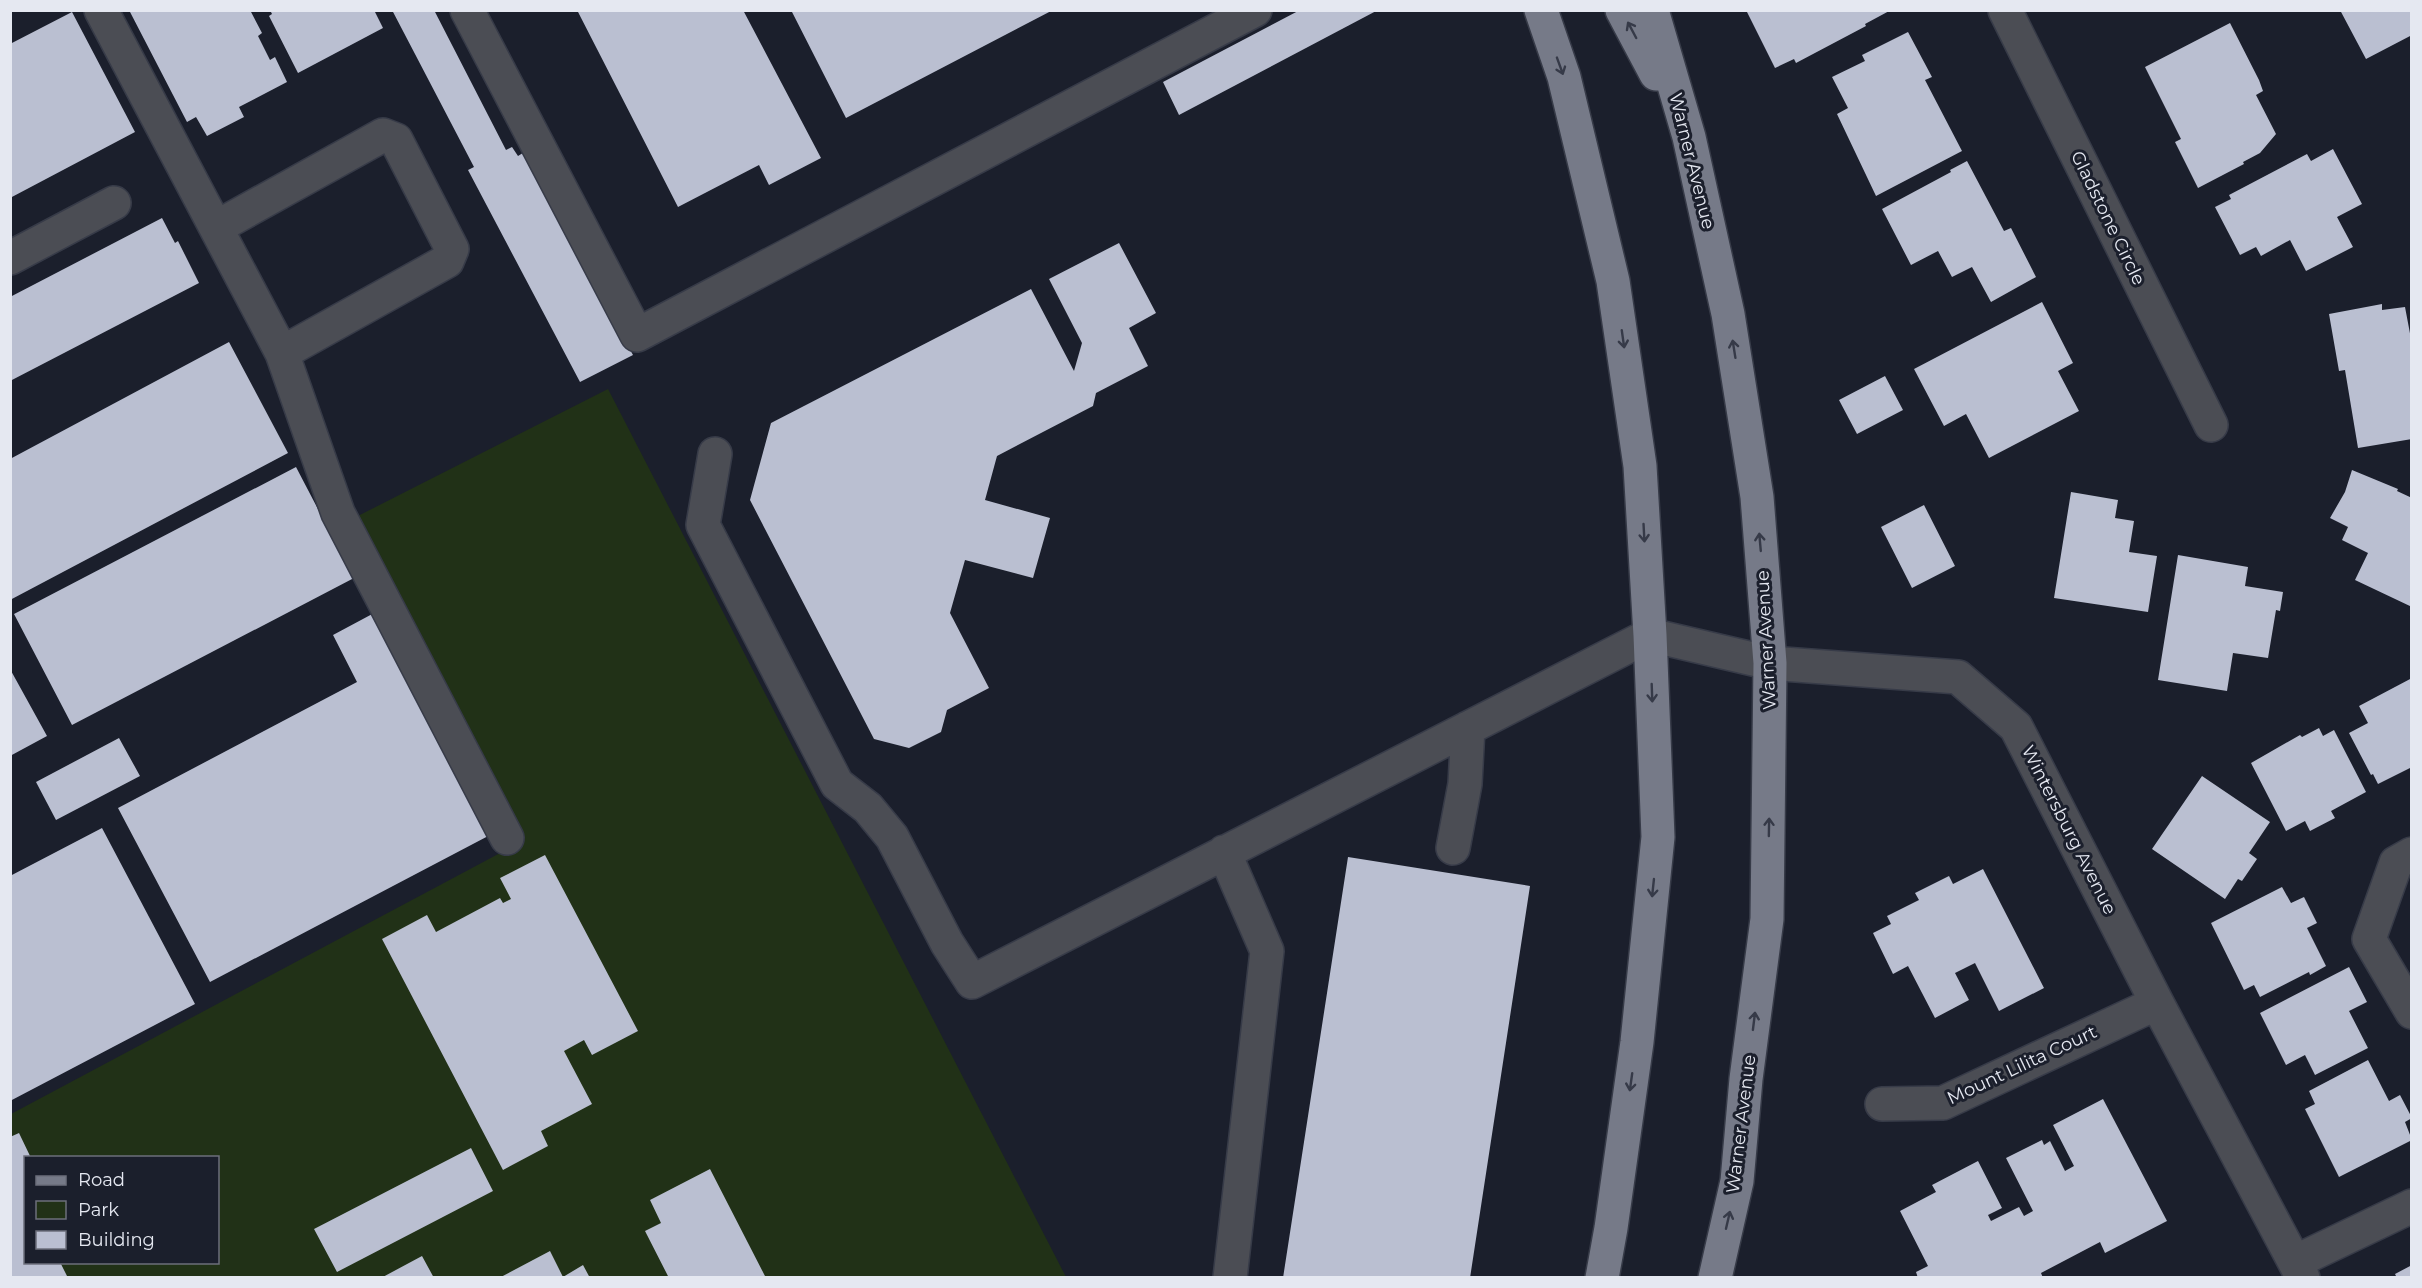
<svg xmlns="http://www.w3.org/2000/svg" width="2422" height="1288" font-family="Montserrat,sans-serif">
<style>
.green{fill:#213117;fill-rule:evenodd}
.building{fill:#babfd1}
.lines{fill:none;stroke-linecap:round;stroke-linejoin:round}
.minor-casing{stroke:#373b48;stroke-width:36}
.major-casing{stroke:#373b48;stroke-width:36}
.minor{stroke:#4b4d54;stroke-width:33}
.major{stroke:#767a88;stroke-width:33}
.oneway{stroke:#363a48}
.labels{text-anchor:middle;stroke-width:6;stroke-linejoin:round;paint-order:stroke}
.street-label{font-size:18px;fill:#e5e8f1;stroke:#1b1f2c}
</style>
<rect width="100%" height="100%" fill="#1b1f2c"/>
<path class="green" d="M 608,389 L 1066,1277 L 11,1278 L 11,1114 L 519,843 L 348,521 ZM 26,1158 L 218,1158 L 218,1262 L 26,1262 Z"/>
<path class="building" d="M 129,10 L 250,10 L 262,33 L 258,36 L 270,60 L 275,57 L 287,82 L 239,107 L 244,117 L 207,136 L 196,117 L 187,122 Z
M 270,10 L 374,10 L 383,28 L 298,73 L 269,16 L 272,14 Z
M 392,10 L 434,10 L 506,150 L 512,147 L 518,156 L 526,151 L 633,355 L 580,382 L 468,170 L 474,167 Z
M 577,10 L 743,10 L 821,158 L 769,185 L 759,165 L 678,207 Z
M 791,10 L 1053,10 L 846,118 Z
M 1300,10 L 1378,10 L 1179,115 L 1163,82 Z
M 1746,10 L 1891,10 L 1865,24 L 1866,26 L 1796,63 L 1794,59 L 1775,68 Z
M 2340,10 L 2412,10 L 2412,35 L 2366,59 Z
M 72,12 L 135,132 L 10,198 L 10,44 Z
M 2230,23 L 2259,80 L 2263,91 L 2256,95 L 2276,134 L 2260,153 L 2243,162 L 2244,164 L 2198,188 L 2175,142 L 2181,139 L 2145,67 Z
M 1908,32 L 1932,77 L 1925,80 L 1962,151 L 1876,196 L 1837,114 L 1848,108 L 1832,77 L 1865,61 L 1862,55 Z
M 2333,149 L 2362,204 L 2337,217 L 2353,247 L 2306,271 L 2290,240 L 2261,256 L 2256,247 L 2240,255 L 2215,207 L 2231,199 L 2229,195 L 2307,154 L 2311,161 Z
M 1967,161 L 2004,231 L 2011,228 L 2036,277 L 1991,302 L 1972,267 L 1952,277 L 1938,251 L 1911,265 L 1882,209 L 1951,172 L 1950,170 Z
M 162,218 L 175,243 L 178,241 L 199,283 L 10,381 L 10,297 Z
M 1119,243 L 1156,313 L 1129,328 L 1148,366 L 1096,393 L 1093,406 L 997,456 L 985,500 L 1050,518 L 1033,578 L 965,560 L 950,613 L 989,688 L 947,710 L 941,732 L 909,748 L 874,739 L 750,500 L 771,423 L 1031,289 L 1074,371 L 1082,343 L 1049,279 Z
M 2042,302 L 2073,363 L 2058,371 L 2079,411 L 1989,458 L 1966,414 L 1944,426 L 1914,369 Z
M 2382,304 L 2382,310 L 2405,307 L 2412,344 L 2412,439 L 2358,448 L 2345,370 L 2339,371 L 2329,314 Z
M 229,342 L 288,453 L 10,600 L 10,459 Z
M 1885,376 L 1903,410 L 1857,434 L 1839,400 Z
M 296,467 L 354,578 L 72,725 L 14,614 Z
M 2352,470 L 2398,489 L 2397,491 L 2412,498 L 2412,607 L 2355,580 L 2368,553 L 2342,540 L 2348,527 L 2330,518 L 2345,492 Z
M 2071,492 L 2118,500 L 2115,518 L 2134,521 L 2129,552 L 2157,556 L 2148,612 L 2054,598 Z
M 1924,505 L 1955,566 L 1912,588 L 1881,527 Z
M 2178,555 L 2248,567 L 2245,586 L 2283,592 L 2280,611 L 2276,610 L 2268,658 L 2233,653 L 2227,691 L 2158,680 Z
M 376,612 L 492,834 L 210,982 L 118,808 L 357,682 L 333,635 Z
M 10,669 L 47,736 L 10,756 Z
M 2412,678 L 2412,767 L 2378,784 L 2373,774 L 2371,775 L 2349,733 L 2368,723 L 2359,706 Z
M 2319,728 L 2323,736 L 2334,730 L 2366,792 L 2331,811 L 2335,818 L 2310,831 L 2305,821 L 2286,831 L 2251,763 L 2300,735 L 2302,737 Z
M 119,738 L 140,776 L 56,820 L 36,782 Z
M 2202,776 L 2270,822 L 2249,853 L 2257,859 L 2242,881 L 2238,879 L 2225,899 L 2152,849 Z
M 102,828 L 195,1004 L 10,1101 L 10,876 Z
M 545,855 L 638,1031 L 592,1055 L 584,1040 L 564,1051 L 592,1104 L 541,1131 L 548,1146 L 503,1170 L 382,939 L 427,915 L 436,932 L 500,898 L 503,903 L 511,899 L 500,878 Z
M 1348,857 L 1530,886 L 1470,1278 L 1283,1278 Z
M 1983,869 L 2044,988 L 1999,1011 L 1975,963 L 1955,973 L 1969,1000 L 1935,1018 L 1908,966 L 1893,974 L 1873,933 L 1891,924 L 1887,916 L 1919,900 L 1915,893 L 1949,876 L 1953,884 Z
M 2282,887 L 2291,903 L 2304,897 L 2317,923 L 2307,928 L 2326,966 L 2310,975 L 2309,972 L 2260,997 L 2254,985 L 2244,990 L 2211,923 Z
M 2349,967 L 2367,1002 L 2349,1011 L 2368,1048 L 2315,1075 L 2305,1055 L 2286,1065 L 2260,1013 Z
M 2368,1060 L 2389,1101 L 2400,1095 L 2412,1118 L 2405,1122 L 2412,1140 L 2339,1177 L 2305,1109 L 2315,1104 L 2309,1091 Z
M 2103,1099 L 2167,1221 L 2105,1253 L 2100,1242 L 2041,1273 L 2043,1278 L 1918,1278 L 1916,1272 L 1928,1266 L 1900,1211 L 1936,1192 L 1932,1185 L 1978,1161 L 2002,1208 L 1988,1215 L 1991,1221 L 2019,1207 L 2024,1216 L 2033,1211 L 2006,1158 L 2042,1140 L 2044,1145 L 2050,1141 L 2065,1171 L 2074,1166 L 2053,1125 Z
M 19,1133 L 31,1158 L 26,1158 L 26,1262 L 60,1262 L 68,1278 L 10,1278 L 10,1137 Z
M 471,1148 L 493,1191 L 337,1272 L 314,1229 Z
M 710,1169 L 766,1278 L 669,1278 L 645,1231 L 661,1223 L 650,1200 Z
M 550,1251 L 563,1277 L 583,1265 L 590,1278 L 499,1278 Z
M 422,1256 L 434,1278 L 381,1278 Z
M 2412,1265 L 2412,1278 L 2397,1278 L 2395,1274 Z"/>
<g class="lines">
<defs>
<path id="minor" d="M 101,10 L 282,353 L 447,261 L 452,249 L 396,140 L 383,135 L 217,227
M 467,10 L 637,335 L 1255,10
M 2005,10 L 2211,425
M 10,258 L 114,203
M 282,353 L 338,513 L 507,838
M 715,454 L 703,525 L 837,784 L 868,808 L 892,837 L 947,943 L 972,982 L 1650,635 L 1770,663 L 1958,677 L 2016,727 L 2157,1003 L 2303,1278
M 1453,848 L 1465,784 L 1468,728
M 1224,852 L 1267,951 L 1230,1278
M 2412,854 L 2396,863 L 2369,939 L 2412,1012
M 1882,1104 L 1943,1103 L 2157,1003
M 2295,1262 L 2412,1206"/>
<path id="major" d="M 1541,10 L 1564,77 L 1613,281 L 1640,466 L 1650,635 L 1658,837 L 1637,1042 L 1611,1228 L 1602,1278
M 1622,10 L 1656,74
M 1652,10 L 1689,137 L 1728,314 L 1757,497 L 1770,663 L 1767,919 L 1746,1079 L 1737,1181 L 1715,1278"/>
</defs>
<use href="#minor" class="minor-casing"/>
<use href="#major" class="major-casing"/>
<use href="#minor" class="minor"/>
<use href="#major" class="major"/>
</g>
<defs><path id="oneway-shaft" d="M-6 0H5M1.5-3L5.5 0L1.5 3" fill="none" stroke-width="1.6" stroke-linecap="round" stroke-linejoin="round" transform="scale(1.5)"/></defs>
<g class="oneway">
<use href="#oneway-shaft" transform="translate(1632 30) rotate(-118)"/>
<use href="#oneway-shaft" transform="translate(1560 66) rotate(70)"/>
<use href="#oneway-shaft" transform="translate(1623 339) rotate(82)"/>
<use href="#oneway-shaft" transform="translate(1734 349) rotate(-99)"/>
<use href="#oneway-shaft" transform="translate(1644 533) rotate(87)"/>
<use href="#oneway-shaft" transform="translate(1760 542) rotate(-95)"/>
<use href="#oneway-shaft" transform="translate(1652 693) rotate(88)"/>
<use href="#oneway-shaft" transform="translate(1769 827) rotate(-89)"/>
<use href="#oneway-shaft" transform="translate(1653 888) rotate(96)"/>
<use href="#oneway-shaft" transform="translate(1754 1021) rotate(-83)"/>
<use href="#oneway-shaft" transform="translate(1631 1082) rotate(98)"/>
<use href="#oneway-shaft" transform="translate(1728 1220) rotate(-77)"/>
</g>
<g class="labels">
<g class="street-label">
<text transform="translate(1692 161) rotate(76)" y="6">Warner Avenue</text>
<text transform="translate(2108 218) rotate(64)" y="6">Gladstone Circle</text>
<text transform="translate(1766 640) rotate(-93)" y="6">Warner Avenue</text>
<text transform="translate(2069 830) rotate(63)" y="6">Wintersburg Avenue</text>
<text transform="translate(2022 1065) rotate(-25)" y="6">Mount Lilita Court</text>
<text transform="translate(1741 1124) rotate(-83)" y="6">Warner Avenue</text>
</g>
</g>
<rect width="2422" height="1288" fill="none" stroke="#e5e8f1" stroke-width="24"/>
<rect x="24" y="1156" width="195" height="108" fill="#1b1f2c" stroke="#6c6f7b" stroke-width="1.5"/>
<rect x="36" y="1176" width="30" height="9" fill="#767a88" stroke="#6c6f7b" stroke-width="1.5"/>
<text x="78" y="1186" font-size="18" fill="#e5e8f1">Road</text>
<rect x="36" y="1201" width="30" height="18" fill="#213117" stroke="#6c6f7b" stroke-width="1.5"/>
<text x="78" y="1216" font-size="18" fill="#e5e8f1">Park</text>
<rect x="36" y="1231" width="30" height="18" fill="#babfd1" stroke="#6c6f7b" stroke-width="1.5"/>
<text x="78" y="1246" font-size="18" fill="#e5e8f1">Building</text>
</svg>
